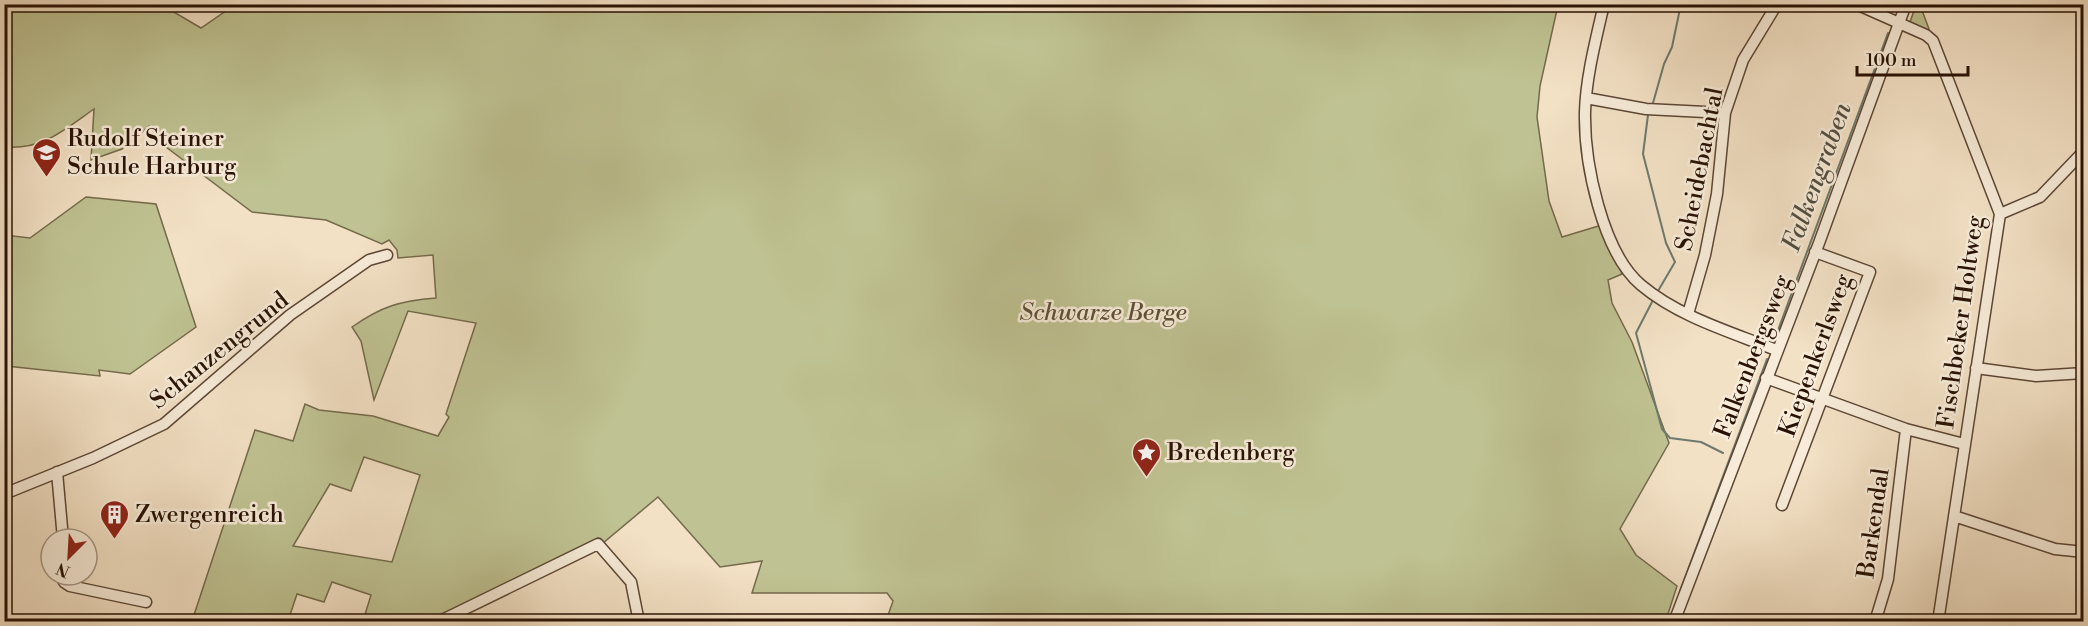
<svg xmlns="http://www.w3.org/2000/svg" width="2088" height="626" font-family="'Libre Bodoni',serif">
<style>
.green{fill:#bfc292;stroke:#746a4c;stroke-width:1.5;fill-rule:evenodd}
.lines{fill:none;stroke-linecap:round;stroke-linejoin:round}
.stream{stroke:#6d796e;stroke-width:2}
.minor-casing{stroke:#5c4635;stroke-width:13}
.minor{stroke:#f7ecd9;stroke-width:10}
.labels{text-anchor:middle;stroke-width:5;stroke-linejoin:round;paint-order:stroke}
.poi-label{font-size:24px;fill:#291205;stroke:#f7ecd9;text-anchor:start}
.street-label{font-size:24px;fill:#291205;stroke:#f7ecd9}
.park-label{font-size:24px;font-style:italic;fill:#5e5036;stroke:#f7ecd9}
.water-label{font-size:26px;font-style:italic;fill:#514e42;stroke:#f7ecd9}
</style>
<rect width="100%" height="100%" fill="#f3e1c5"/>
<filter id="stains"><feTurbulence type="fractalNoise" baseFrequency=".00333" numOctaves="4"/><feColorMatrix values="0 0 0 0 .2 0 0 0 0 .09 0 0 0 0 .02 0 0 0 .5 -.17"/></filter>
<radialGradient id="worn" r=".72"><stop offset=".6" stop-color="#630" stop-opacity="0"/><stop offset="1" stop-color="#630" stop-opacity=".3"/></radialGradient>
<path class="green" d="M 236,4 L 1558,5 L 1540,86 L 1537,117 L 1549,201 L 1562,237 L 1602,225 L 1622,274 L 1608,280 L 1612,303 L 1632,342 L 1669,443 L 1620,529 L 1636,555 L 1677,586 L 1667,617 L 1671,621 L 886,621 L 893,601 L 887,593 L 752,593 L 762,561 L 720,567 L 658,497 L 603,543 L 444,621 L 363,621 L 371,595 L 332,582 L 324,602 L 297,594 L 288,621 L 272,618 L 193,618 L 255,430 L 293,441 L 305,404 L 319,410 L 373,416 L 438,436 L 449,417 L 446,414 L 476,323 L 408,311 L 374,400 L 361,341 L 352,327 C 382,306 400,301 436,298 L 433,255 L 398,258 L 397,250 L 389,240 L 382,244 L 326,220 L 252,212 L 166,147 L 149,126 L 122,149 L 91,160 L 94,109 C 64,130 43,150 5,147 L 4,5 L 162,5 L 201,28 ZM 364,457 L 420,475 L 392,562 L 293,546 L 330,484 L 351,491 Z
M 1916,5 L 1920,5 L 1929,29 L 1928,32 L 1910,22 Z
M 86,197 L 156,204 L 196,327 L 130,374 L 99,370 L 100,376 L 6,366 L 5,235 L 30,238 Z"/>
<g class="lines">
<path class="stream" d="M 1898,5 L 1899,4
M 1653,103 L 1664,64 L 1672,47 L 1681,4
M 1648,115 L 1643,154 L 1666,243 L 1675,262 L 1658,291
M 1652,302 L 1636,333 L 1662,429 L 1670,438 L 1701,442 L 1723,453
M 1777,333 L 1888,33
M 1680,591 L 1767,359
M 1668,622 L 1669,620"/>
<defs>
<path id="minor" d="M 1604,4 C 1596,39 1586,77 1585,112 C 1584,162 1602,252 1641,285 C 1679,317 1731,332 1776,350
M 1856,4 L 1926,35 L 1933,41 L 2000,214 L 1938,622
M 1586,98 L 1646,109 L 1725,113
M 2000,214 L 2040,197 L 2084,151
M 1688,314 L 1705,255 L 1717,194 L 1725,113 L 1743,60 L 1777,4
M 1976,368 L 2036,376 L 2084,373
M 1766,378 L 1906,429 L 1964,444
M 57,472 L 63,539
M 4,494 L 93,458 L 164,424 L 290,315 L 369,260 L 387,255
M 1782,505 L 1870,272 L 1815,252
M 1954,516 L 2055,549 L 2084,552
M 61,575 L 64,582 L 70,586 L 146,602
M 438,622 L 598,544 L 631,582 L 639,622
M 1674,622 L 1819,243 L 1906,4
M 1875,622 L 1888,579 L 1906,429"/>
</defs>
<use href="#minor" class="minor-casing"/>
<use href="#minor" class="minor"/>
</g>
<defs>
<symbol id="school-pin" viewBox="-11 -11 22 30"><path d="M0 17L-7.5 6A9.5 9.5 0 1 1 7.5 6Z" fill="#8f2418" stroke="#f7ecd9"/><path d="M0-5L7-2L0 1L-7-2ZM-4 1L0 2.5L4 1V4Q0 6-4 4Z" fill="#fff"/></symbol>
<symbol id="sight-pin" viewBox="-11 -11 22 30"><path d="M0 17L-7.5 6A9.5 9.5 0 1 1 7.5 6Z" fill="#8f2418" stroke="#f7ecd9"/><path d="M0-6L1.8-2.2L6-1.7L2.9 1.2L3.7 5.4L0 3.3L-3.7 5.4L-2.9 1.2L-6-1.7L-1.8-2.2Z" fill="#fff"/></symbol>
<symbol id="building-pin" viewBox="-11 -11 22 30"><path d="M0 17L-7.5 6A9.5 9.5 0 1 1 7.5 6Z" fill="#8f2418" stroke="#f7ecd9"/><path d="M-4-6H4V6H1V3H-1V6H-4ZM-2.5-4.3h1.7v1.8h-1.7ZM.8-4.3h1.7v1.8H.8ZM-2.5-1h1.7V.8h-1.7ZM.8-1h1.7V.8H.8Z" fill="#fff"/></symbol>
</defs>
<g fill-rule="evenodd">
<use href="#school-pin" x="30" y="136" width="33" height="45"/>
<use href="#sight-pin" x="1130" y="436" width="33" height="45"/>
<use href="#building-pin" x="98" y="498" width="33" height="45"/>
</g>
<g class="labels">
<g class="poi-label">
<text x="67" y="146">Rudolf Steiner<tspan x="67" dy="28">Schule Harburg</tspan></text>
<text x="1167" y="460">Bredenberg</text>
<text x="135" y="522">Zwergenreich</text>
</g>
<g class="street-label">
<text transform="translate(1699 169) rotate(-79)" y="8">Scheidebachtal</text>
<text transform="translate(1960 322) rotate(-82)" y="8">Fischbeker Holtweg</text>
<text transform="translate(219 350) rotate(-39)" y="8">Schanzengrund</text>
<text transform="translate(1815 355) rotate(-70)" y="8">Kiepenkerlsweg</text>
<text transform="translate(1752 356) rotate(-69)" y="8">Falkenbergsweg</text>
<text transform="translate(1873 523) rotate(-82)" y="8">Barkendal</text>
</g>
<g class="park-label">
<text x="1103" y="320">Schwarze Berge</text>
</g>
<g class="water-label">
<text transform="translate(1816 177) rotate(-70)" y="9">Falkengraben</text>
</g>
</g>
<rect width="2088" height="626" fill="none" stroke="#f3e1c5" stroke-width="24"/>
<rect x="6" y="6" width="2076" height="614" fill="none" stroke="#291205" stroke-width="3"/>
<rect x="12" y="12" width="2064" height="602" fill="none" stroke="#291205" stroke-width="1.5"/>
<g transform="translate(69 557) rotate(204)"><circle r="28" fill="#f7ecd9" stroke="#a59584" stroke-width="1.5"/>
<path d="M0-4.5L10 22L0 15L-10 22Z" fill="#8f2418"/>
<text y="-9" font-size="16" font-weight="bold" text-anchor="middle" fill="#291205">N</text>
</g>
<path d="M1857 66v9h111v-9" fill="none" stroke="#291205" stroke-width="3"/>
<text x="1866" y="66" font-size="18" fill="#291205" stroke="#f7ecd9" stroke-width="4.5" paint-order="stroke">100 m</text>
<rect width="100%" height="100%" filter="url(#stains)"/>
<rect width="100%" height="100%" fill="url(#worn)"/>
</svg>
